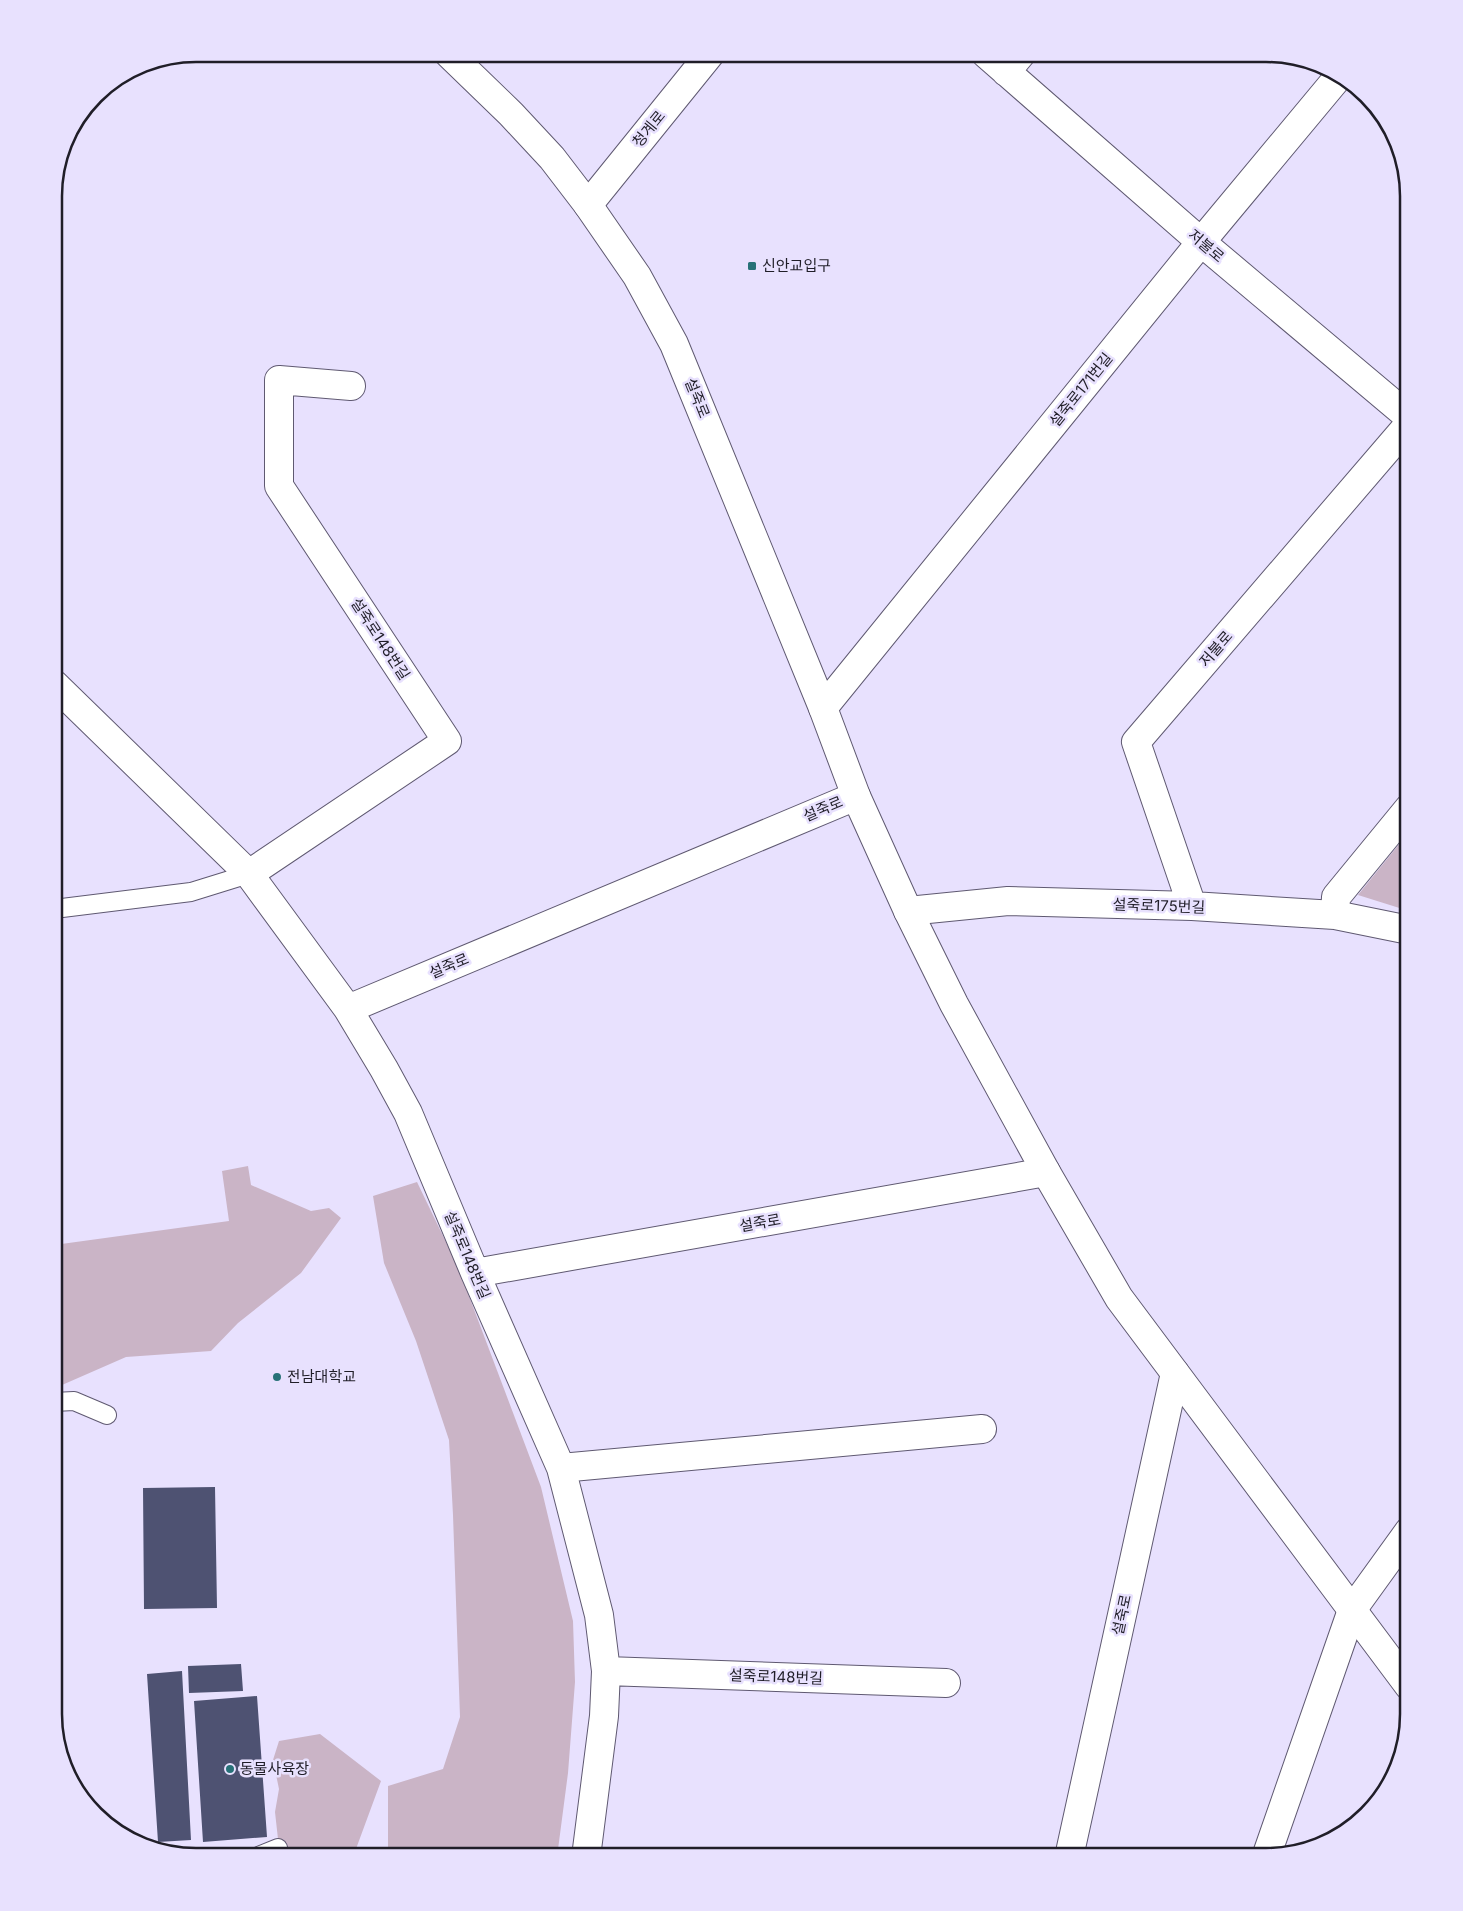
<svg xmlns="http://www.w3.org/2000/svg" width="1463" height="1911" font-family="Inter,'Noto Sans KR',sans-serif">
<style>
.green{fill:#cab4c6}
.building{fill:#4e5272}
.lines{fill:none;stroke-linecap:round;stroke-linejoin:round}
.service-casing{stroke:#5f5971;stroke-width:20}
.minor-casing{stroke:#5f5971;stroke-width:30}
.secondary-casing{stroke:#5f5971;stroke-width:30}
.service{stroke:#fff;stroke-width:18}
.minor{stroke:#fff;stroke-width:28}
.secondary{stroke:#fff;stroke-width:28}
.poi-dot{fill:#277178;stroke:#e8e1fe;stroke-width:2}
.labels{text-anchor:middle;stroke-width:5;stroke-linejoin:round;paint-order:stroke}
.street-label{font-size:15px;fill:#201e28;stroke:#e8e1fe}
.poi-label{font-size:15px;fill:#201e28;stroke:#e8e1fe;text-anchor:start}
.rim{fill:none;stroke:#201e28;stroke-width:2.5}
</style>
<rect width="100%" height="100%" fill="#e8e1fe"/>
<path class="green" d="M 1409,832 L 1409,911 L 1358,895 Z
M 248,1166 L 251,1185 L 311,1211 L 329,1208 L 341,1218 L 301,1273 L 238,1323 L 211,1351 L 126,1357 L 62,1385 L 54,1391 L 54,1245 L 229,1221 L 222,1171 Z
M 417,1182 L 458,1267 L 541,1487 L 573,1621 L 575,1682 L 568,1773 L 557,1857 L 388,1857 L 388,1786 L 443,1769 L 460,1717 L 453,1515 L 449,1440 L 416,1341 L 384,1263 L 373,1196 Z
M 320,1734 L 381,1781 L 353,1857 L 280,1857 L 275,1812 L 279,1789 L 273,1760 L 279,1741 Z"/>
<path class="building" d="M 215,1487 L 217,1608 L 144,1609 L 143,1488 Z
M 241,1664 L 243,1691 L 189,1693 L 188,1666 Z
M 182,1671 L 191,1840 L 158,1842 L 147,1674 Z
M 257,1696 L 267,1837 L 203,1842 L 194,1701 Z"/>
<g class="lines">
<defs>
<path id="service" d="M 54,909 L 191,892 L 249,874
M 54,1402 L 74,1401 L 107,1415
M 256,1857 L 278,1848"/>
<path id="minor" d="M 986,54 L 1201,242 L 1409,417
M 1006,72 L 1021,54
M 588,205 L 710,54
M 54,684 L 249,874 L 348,1009 L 384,1069 L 408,1113 L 475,1273 L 561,1468 L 599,1615 L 606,1671 L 604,1716 L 586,1857
M 823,708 L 1201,242 L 1340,75
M 249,874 L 447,741 L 279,486 L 279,380 L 351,386
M 1192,906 L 1136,742 L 1409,424
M 908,911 L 1008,901 L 1192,906 L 1335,915 L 1409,930
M 1335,915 L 1336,897 L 1409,808
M 348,1009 L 856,796
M 475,1273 L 1046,1172
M 561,1468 L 982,1429
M 606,1671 L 946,1683
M 1069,1857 L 1175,1373
M 1266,1857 L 1352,1610 L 1409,1531"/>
<path id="secondary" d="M 449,54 L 511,114 L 552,158 L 588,205 L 637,276 L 674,344 L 823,708 L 856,796 L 908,911 L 954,1004 L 1046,1172 L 1119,1298 L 1409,1686"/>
</defs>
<use href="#service" class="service-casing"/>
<use href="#minor" class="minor-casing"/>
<use href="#secondary" class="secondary-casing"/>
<use href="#service" class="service"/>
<use href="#minor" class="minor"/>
<use href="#secondary" class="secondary"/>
</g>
<g class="poi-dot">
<rect x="747" y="261" width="10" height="10" rx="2.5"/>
<circle cx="277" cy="1377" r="5"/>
<circle cx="230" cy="1769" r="5"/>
</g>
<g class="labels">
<g class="street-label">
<text transform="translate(649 129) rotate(-51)" y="5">청계로</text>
<text transform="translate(1206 246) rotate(40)" y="5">저불로</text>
<text transform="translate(1081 390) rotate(-51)" y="5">설죽로171번길</text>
<text transform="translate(697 398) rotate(68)" y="5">설죽로</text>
<text transform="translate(380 639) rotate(57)" y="5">설죽로148번길</text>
<text transform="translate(1216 649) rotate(-49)" y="5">저불로</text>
<text transform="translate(823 809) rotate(-23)" y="5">설죽로</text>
<text transform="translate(1159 906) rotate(2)" y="5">설죽로175번길</text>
<text transform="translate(449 966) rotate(-23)" y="5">설죽로</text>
<text transform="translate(760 1223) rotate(-10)" y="5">설죽로</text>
<text transform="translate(467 1255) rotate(67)" y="5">설죽로148번길</text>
<text transform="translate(1122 1615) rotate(-78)" y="5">설죽로</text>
<text transform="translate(776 1677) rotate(2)" y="5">설죽로148번길</text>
</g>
<g class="poi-label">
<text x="762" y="271">신안교입구</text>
<text x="287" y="1382">전남대학교</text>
<text x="240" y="1774">동물사육장</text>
</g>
</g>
<path d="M0 0H1463V1911H0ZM196 62H1266A134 134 0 0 1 1400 196V1714A134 134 0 0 1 1266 1848H196A134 134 0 0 1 62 1714V196A134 134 0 0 1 196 62Z" fill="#e8e1fe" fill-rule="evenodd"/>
<path class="rim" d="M196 62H1266A134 134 0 0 1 1400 196V1714A134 134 0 0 1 1266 1848H196A134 134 0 0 1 62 1714V196A134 134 0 0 1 196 62Z"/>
</svg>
